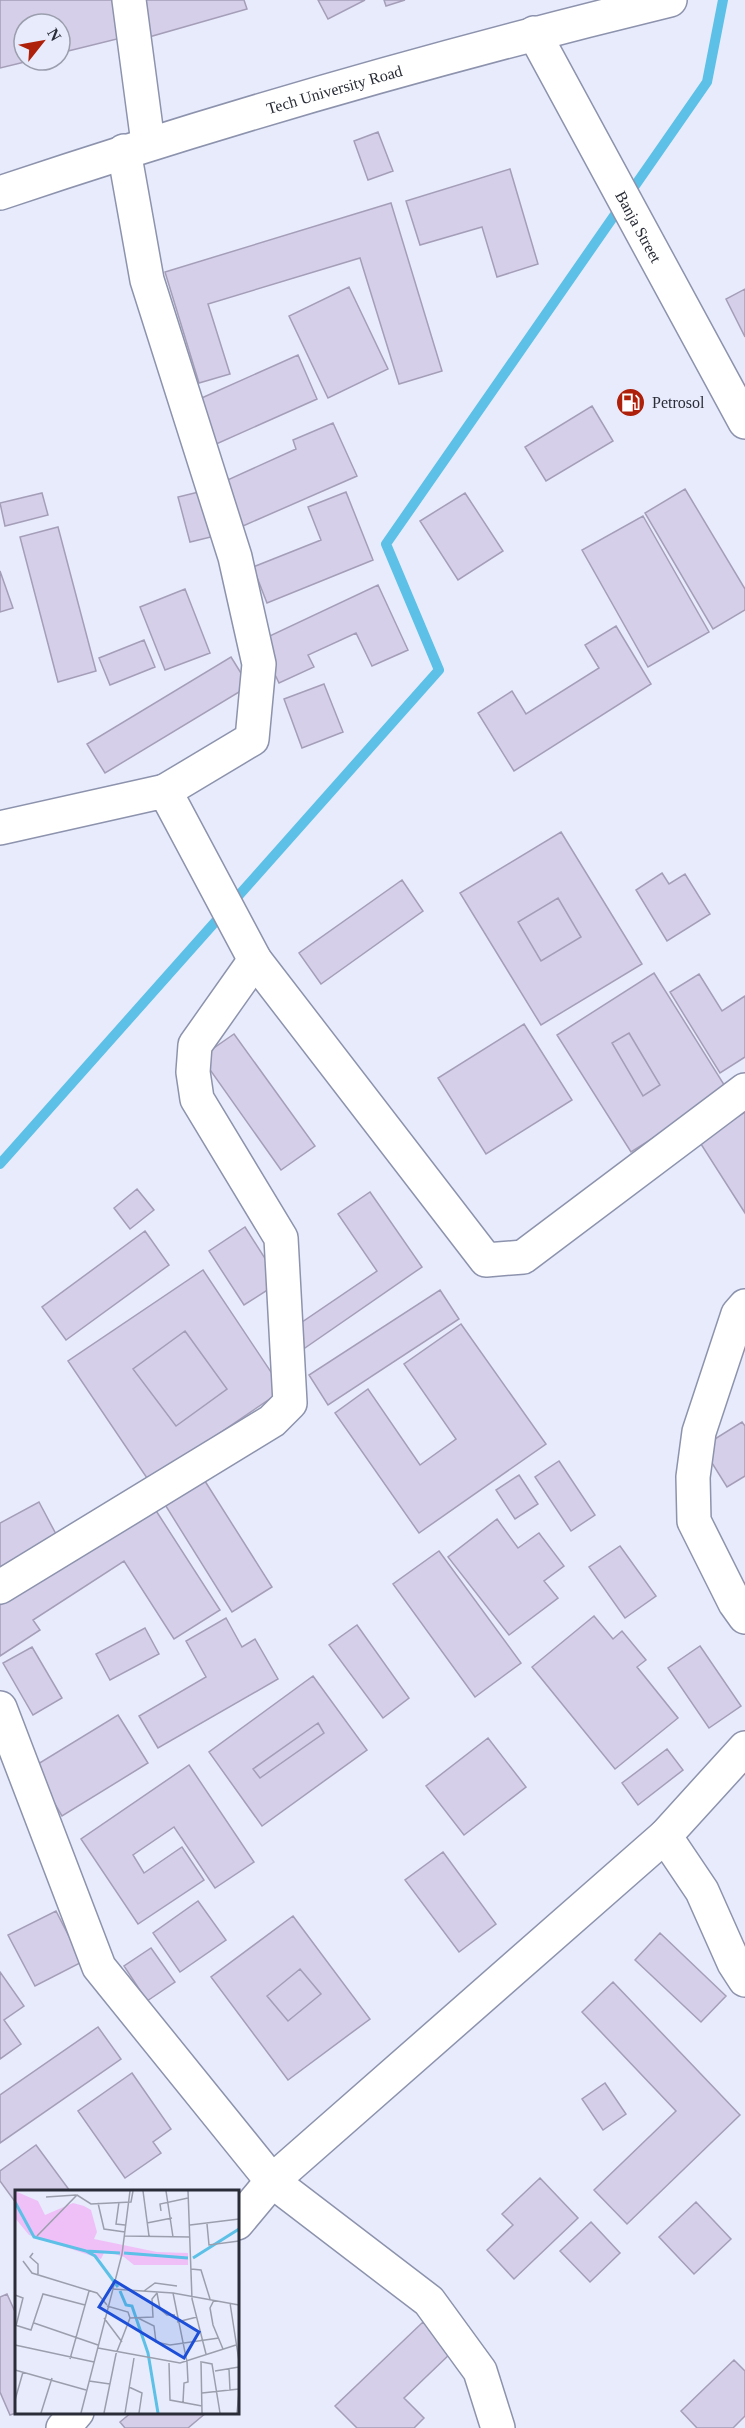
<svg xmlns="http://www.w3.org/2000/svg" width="745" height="2428" font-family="Georgia,serif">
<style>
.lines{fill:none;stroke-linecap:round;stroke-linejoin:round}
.stream{stroke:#5cc0e7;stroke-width:10}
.building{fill:#d6cfea;stroke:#a59eb8;stroke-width:1.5;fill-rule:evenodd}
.minor-casing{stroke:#8d93ad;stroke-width:36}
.minor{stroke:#fff;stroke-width:33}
.labels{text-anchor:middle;stroke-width:4.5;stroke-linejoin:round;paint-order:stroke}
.street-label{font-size:16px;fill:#2a2d37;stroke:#e7ebfc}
.poi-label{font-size:16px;fill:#2a2d37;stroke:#e7ebfc;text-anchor:start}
.inset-river{fill:none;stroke:#5cc0e7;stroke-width:3}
.inset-road{fill:none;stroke:#9b9fad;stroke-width:1.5}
.view{fill:#1d4ed8;fill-opacity:0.15;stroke:#1d4ed8;stroke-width:3}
.inset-edge{fill:none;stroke:#2a2d37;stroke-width:3}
</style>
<rect width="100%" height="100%" fill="#e7ebfc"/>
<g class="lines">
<path class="stream" d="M 0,1164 L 439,670 L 386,544 L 707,82 L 723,0"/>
</g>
<path class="building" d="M 0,0 L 112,0 L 121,38 L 60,53 L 60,24 L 24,24 L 24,60 L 33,60 L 0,68 Z
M 138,0 L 244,0 L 247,9 L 149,37 Z
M 318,0 L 365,0 L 328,19 Z
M 384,0 L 405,0 L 386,6 Z
M 378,132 L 393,171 L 368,180 L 354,141 Z
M 510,169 L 538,264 L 497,277 L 482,227 L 420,245 L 406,201 Z
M 391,203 L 442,371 L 399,384 L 360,258 L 208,304 L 230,374 L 199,383 L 165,272 Z
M 349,287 L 388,369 L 328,398 L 289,316 Z
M 745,289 L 745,337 L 726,299 Z
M 298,355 L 317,399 L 214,445 L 195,401 Z
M 592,406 L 613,441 L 546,481 L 525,447 Z
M 333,423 L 357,476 L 243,526 L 223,482 L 296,449 L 293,440 Z
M 685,489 L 745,589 L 745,610 L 713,629 L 645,513 Z
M 203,491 L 215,536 L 190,542 L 178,497 Z
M 346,492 L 373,560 L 267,603 L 253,567 L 321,540 L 308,507 Z
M 42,493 L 48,515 L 5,526 L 0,503 Z
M 465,493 L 503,551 L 458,580 L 420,521 Z
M 643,516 L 709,632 L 648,667 L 582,550 Z
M 58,527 L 96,671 L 58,682 L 20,537 Z
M 0,571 L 13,608 L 0,612 Z
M 378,585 L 408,650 L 372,666 L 356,633 L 308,655 L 314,667 L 279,683 L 259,641 Z
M 185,589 L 210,653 L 165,670 L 140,607 Z
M 616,626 L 651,684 L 514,771 L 478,713 L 512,691 L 526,714 L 599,668 L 585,645 Z
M 144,640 L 155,667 L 110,685 L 99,658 Z
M 231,657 L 249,686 L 105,773 L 87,744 Z
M 324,684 L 343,732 L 302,748 L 284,699 Z
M 561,832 L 642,964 L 541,1025 L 460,893 ZM 558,898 L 581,937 L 541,961 L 518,922 Z
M 662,873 L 669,884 L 685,874 L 710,914 L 667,941 L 636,890 Z
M 402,880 L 423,911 L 321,984 L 299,953 Z
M 558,898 L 581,937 L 541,961 L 518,922 Z
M 654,973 L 728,1091 L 631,1152 L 557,1035 ZM 629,1033 L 660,1085 L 643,1096 L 612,1043 Z
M 699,974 L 722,1011 L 745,996 L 745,1057 L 720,1073 L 670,992 Z
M 524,1024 L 572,1100 L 486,1154 L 438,1078 Z
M 629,1033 L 660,1085 L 643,1096 L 612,1043 Z
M 234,1034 L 315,1146 L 281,1170 L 201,1057 Z
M 745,1112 L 745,1213 L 699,1141 Z
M 137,1189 L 154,1210 L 130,1229 L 114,1208 Z
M 370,1192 L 422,1267 L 302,1350 L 289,1331 L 377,1271 L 338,1214 Z
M 245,1227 L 280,1282 L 244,1305 L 209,1251 Z
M 145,1231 L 169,1265 L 66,1340 L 42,1307 Z
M 203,1270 L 283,1390 L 149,1481 L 68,1361 ZM 185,1331 L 227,1389 L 176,1426 L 133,1369 Z
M 440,1290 L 459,1319 L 328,1405 L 309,1375 Z
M 461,1324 L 546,1444 L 419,1533 L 335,1413 L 368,1389 L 420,1465 L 456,1439 L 404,1364 Z
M 185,1331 L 227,1389 L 176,1426 L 133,1369 Z
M 742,1422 L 745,1426 L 745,1476 L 727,1487 L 702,1447 Z
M 559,1461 L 595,1515 L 571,1531 L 535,1477 Z
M 519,1475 L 538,1504 L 515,1519 L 496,1490 Z
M 203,1478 L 272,1587 L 232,1612 L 164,1503 Z
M 39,1502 L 57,1536 L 0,1567 L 0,1523 Z
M 153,1506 L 220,1610 L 174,1639 L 124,1561 L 33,1620 L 40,1630 L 0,1656 L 0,1605 Z
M 497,1519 L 518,1548 L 539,1533 L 564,1566 L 544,1581 L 558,1598 L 509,1635 L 448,1557 Z
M 620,1546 L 656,1596 L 625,1618 L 589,1567 Z
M 439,1551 L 521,1663 L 475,1697 L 393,1584 Z
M 594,1616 L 613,1639 L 622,1631 L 646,1660 L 637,1667 L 678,1718 L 615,1769 L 532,1667 Z
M 226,1618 L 242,1647 L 255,1639 L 278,1679 L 158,1748 L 139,1716 L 206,1677 L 186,1641 Z
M 357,1625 L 409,1698 L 383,1718 L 329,1645 Z
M 145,1628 L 159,1654 L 110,1680 L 96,1654 Z
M 700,1646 L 741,1706 L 709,1728 L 668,1668 Z
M 32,1647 L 62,1698 L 33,1715 L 3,1663 Z
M 313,1676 L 367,1750 L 262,1826 L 209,1752 ZM 318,1723 L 324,1733 L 260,1778 L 253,1769 Z
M 118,1715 L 148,1763 L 62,1816 L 33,1767 Z
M 318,1723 L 324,1733 L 260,1778 L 253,1769 Z
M 488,1738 L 526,1787 L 464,1835 L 426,1786 Z
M 667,1749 L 683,1770 L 638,1805 L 622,1783 Z
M 189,1765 L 254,1862 L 215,1888 L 174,1827 L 133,1855 L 144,1873 L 182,1847 L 204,1880 L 138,1924 L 81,1839 Z
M 443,1852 L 496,1924 L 459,1952 L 405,1880 Z
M 198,1901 L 226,1940 L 180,1972 L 153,1933 Z
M 56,1911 L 82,1962 L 35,1986 L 8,1935 Z
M 293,1916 L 370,2019 L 288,2080 L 211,1977 ZM 300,1969 L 321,1994 L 288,2021 L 267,1996 Z
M 660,1933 L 726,1996 L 701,2022 L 635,1960 Z
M 151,1948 L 175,1982 L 147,2001 L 124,1966 Z
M 300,1969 L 321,1994 L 288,2021 L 267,1996 Z
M 0,1972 L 24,2006 L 4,2020 L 21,2044 L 0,2059 Z
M 613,1982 L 740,2115 L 627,2224 L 594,2190 L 676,2111 L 582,2012 Z
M 98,2027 L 121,2059 L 0,2143 L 0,2095 Z
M 132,2073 L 171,2129 L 153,2142 L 161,2153 L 125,2178 L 78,2111 Z
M 605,2083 L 626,2114 L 603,2130 L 582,2099 Z
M 36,2145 L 70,2191 L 16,2191 L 16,2203 L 0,2181 L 0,2171 Z
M 540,2178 L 578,2218 L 514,2279 L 487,2250 L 513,2225 L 502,2214 Z
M 696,2202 L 731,2239 L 694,2274 L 659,2237 Z
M 591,2222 L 620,2253 L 590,2282 L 560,2251 Z
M 7,2294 L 16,2314 L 16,2412 L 19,2412 L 10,2415 L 0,2392 L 0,2297 Z
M 423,2322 L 452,2352 L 404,2398 L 424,2418 L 414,2428 L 357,2428 L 335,2406 Z
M 734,2360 L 745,2371 L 745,2416 L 733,2428 L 697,2428 L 681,2411 Z
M 132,2412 L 207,2412 L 188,2428 L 125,2428 L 120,2422 Z"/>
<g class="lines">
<defs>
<g id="minor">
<path d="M 129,0 L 148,143"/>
<path id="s1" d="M 534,33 L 745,422"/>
<path d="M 124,151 L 147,280 L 235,557 L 259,664 L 252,739 L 165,791"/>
<path id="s2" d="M 0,193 C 220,119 444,55 670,0"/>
<path d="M 0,828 L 165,791 L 255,960 L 486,1260 L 523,1257 L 745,1090"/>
<path d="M 745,1306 L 738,1314 L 699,1432 L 693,1477 L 694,1521 L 735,1603 L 745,1617"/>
<path d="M 0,1587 L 272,1421 L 290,1403 L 281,1238 L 197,1099 L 193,1072 L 195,1045 L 255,960"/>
<path d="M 0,1708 L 99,1967 L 272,2181 L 429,2301 L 480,2371 L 498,2428"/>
<path d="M 665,1836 L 702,1891 L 734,1963 L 745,1980"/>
<path d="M 237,2223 L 272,2181 L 665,1836 L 745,1748"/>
<path d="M 63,2428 L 77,2412"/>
</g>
</defs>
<use href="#minor" class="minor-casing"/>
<use href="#minor" class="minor"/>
</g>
<defs>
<symbol id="fuel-disc" viewBox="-11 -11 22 22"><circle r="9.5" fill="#ae2009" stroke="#e7ebfc"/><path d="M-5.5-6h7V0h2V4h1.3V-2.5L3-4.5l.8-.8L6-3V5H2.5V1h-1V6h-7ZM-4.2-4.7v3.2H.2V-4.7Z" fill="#fff"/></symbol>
</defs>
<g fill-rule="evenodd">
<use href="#fuel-disc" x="614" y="386" width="33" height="33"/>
</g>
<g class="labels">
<g class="street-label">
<text dy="6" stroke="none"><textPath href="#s2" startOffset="350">Tech University Road</textPath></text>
<text dy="6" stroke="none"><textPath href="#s1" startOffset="220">Banja Street</textPath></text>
</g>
<g class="poi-label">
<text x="652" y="408">Petrosol</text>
</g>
</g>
<g transform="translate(15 2190)">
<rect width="224" height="224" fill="#e7ebfc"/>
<path d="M 0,1 L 23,11 L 30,25 L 58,13 L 69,16 L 76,20 L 82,42 L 79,49 L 142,62 L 173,63 L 173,75 L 119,75 L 109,67 L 90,61 L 86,69 L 14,45 L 0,28 Z" fill="#efc0f8"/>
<path class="inset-river" d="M 0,12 L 19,47 L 71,61 L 105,63M 71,61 L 80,66 L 103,97M 109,63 L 173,68M 178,68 L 224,39M 105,101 L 111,115 L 117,116 L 133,163 L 143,223"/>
<path class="inset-road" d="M 128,1 L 134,46M 151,1 L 158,47M 173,1 L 177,109 L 191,164M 31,7 L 61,5M 104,12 L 101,34 L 110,35M 83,13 L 89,39 L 110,42M 146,21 L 145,14 L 173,8M 132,33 L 157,28M 192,34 L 194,55 L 224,51M 175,35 L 224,29M 22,46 L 62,5 L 76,14 L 116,12 L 118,1M 110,46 L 175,47M 18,63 L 15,67 L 23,74 L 23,84M 8,71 L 17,83 L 82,103 L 92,115M 176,79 L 186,80 L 195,109M 97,99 L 158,103 L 224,115M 129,101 L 140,93 L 162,96M 142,103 L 145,119 L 152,125 L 160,125M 158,103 L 172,172 L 173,192 L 169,193 L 168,212M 0,105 L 8,108 L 1,136M 199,110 L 195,118 L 198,135 L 208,159M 215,113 L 224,171M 92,116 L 113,122 L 115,128M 89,128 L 107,152M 123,128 L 139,136 L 141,152 L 155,155 L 204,148M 162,132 L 182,127M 19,133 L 83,155M 0,135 L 16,140 L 28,104 L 70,115M 0,155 L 79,172M 83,158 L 165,173 L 221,155M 55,169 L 74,101M 186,171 L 187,223M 187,172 L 197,174 L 205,223M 154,173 L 155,210 L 187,216M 214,179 L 215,200M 0,180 L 71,200M 200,181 L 224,177M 74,191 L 95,194M 114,197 L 127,203 L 124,223M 187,203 L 224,199M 0,210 L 8,182M 26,223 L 37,188M 66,223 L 107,64 L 115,1M 89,223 L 101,164 L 115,128 L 138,127 L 137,109 L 142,103M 110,223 L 119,168M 222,223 L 224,202"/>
<path class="view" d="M 100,91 L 184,142 L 169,168 L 84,117 Z"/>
<rect width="224" height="224" class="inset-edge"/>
</g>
<g transform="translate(42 42) rotate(59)"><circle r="28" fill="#e7ebfc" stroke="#9b9fad" stroke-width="1.5"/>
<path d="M0-4.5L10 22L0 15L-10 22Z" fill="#ae2009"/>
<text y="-9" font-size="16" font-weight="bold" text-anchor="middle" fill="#2a2d37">N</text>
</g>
</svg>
